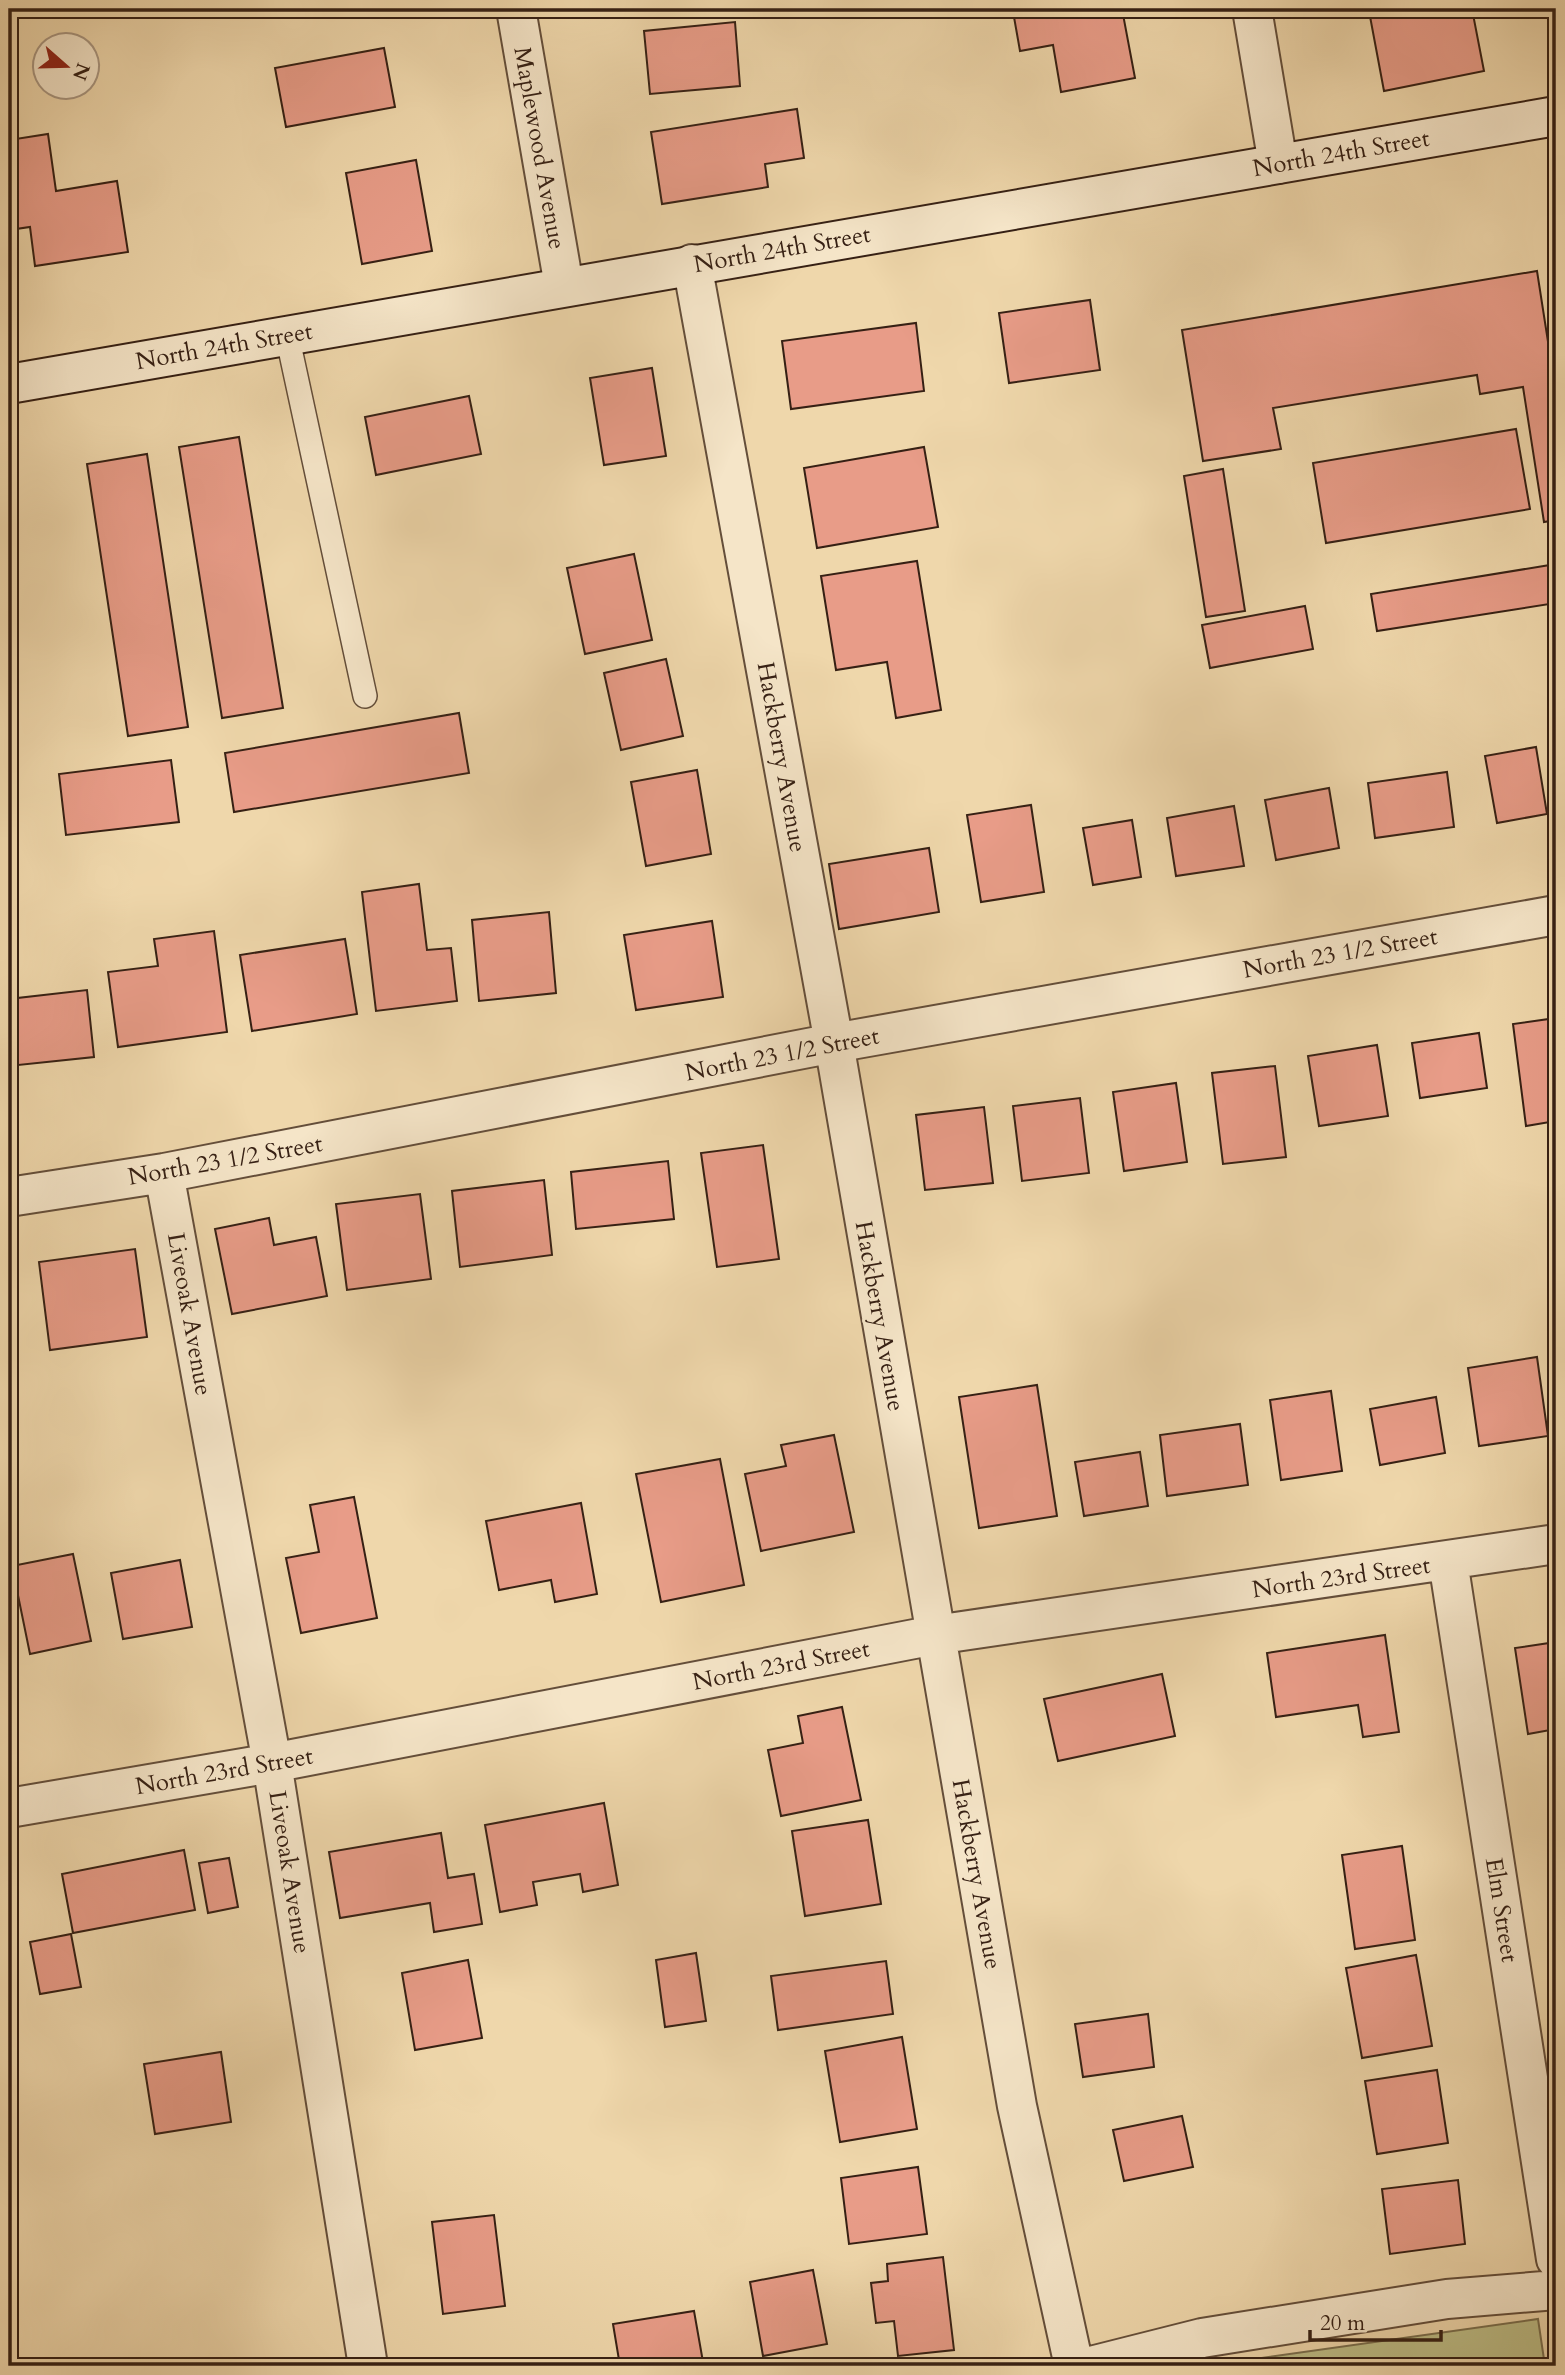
<svg xmlns="http://www.w3.org/2000/svg" width="1565" height="2375" font-family="Cardo,serif">
<style>
.green{fill:#bdbd86;stroke:#7a6e4d;stroke-width:2}
.building{fill:#e89c88;stroke:#362014;stroke-width:2}
.lines{fill:none;stroke-linecap:round;stroke-linejoin:round}
.lane-casing{stroke:#644e3a;stroke-width:26}
.street-casing{stroke:#644e3a;stroke-width:42}
.secondary-casing{stroke:#362014;stroke-width:42}
.lane{stroke:#f5e5c8;stroke-width:23}
.street{stroke:#f5e5c8;stroke-width:38}
.secondary{stroke:#f5e5c8;stroke-width:38}
.labels{text-anchor:middle;stroke-width:6;stroke-linejoin:round;paint-order:stroke}
.street-label{font-size:24px;fill:#362014;stroke:#f5e5c8}
</style>
<rect width="100%" height="100%" fill="#efd7ab"/>
<filter id="stains"><feTurbulence type="fractalNoise" baseFrequency=".00286" numOctaves="4"/><feColorMatrix values="0 0 0 0 .2 0 0 0 0 .09 0 0 0 0 .02 0 0 0 .5 -.17"/></filter>
<radialGradient id="worn" r=".72"><stop offset=".6" stop-color="#630" stop-opacity="0"/><stop offset="1" stop-color="#630" stop-opacity=".3"/></radialGradient>
<path class="green" d="M 1538,2319 L 1545,2366 L 1205,2366 Z"/>
<path class="building" d="M 9,9 L 19,9 L 20,13 L 9,15 Z
M 1060,9 L 1122,9 L 1135,78 L 1061,92 L 1053,45 L 1020,51 L 1014,17 Z
M 1381,9 L 1472,9 L 1484,71 L 1384,91 L 1369,11 Z
M 735,22 L 740,86 L 650,94 L 644,31 Z
M 384,48 L 395,107 L 286,127 L 275,68 Z
M 797,109 L 804,158 L 765,164 L 768,187 L 662,204 L 651,132 Z
M 48,134 L 56,191 L 117,181 L 128,252 L 35,266 L 30,227 L 9,230 L 9,140 Z
M 416,160 L 432,251 L 362,264 L 346,173 Z
M 1537,271 L 1556,393 L 1556,520 L 1544,522 L 1523,387 L 1480,394 L 1477,375 L 1273,408 L 1281,449 L 1203,461 L 1182,330 Z
M 1090,300 L 1100,370 L 1009,383 L 999,313 Z
M 916,323 L 924,391 L 791,409 L 782,341 Z
M 652,368 L 666,456 L 604,465 L 590,378 Z
M 469,396 L 481,454 L 376,475 L 365,417 Z
M 1516,429 L 1530,509 L 1326,543 L 1313,463 Z
M 239,437 L 283,708 L 222,718 L 179,447 Z
M 924,447 L 938,527 L 817,548 L 804,468 Z
M 147,454 L 188,727 L 128,736 L 87,464 Z
M 1223,469 L 1245,611 L 1206,617 L 1184,476 Z
M 634,554 L 652,640 L 585,654 L 567,568 Z
M 917,561 L 941,710 L 896,718 L 887,662 L 836,670 L 821,576 Z
M 1556,564 L 1556,603 L 1377,631 L 1371,594 Z
M 1305,606 L 1313,649 L 1210,668 L 1202,625 Z
M 666,659 L 683,736 L 621,750 L 604,673 Z
M 459,713 L 469,773 L 234,812 L 225,753 Z
M 1536,747 L 1547,814 L 1497,823 L 1485,756 Z
M 171,760 L 179,822 L 66,835 L 59,774 Z
M 697,770 L 711,854 L 646,866 L 631,782 Z
M 1447,772 L 1454,827 L 1375,838 L 1368,783 Z
M 1329,788 L 1339,848 L 1276,860 L 1265,800 Z
M 1031,805 L 1044,892 L 981,902 L 967,815 Z
M 1234,806 L 1244,866 L 1176,876 L 1167,818 Z
M 1132,820 L 1141,877 L 1093,885 L 1083,828 Z
M 929,848 L 939,912 L 839,929 L 829,864 Z
M 419,884 L 427,950 L 451,948 L 457,1001 L 376,1011 L 362,892 Z
M 549,912 L 556,993 L 479,1001 L 472,920 Z
M 712,921 L 723,997 L 636,1010 L 624,935 Z
M 214,931 L 227,1032 L 118,1047 L 108,972 L 158,966 L 154,939 Z
M 345,939 L 357,1014 L 252,1031 L 240,955 Z
M 87,990 L 94,1057 L 9,1066 L 9,999 Z
M 1556,1018 L 1556,1121 L 1526,1126 L 1513,1024 Z
M 1479,1033 L 1487,1088 L 1420,1098 L 1412,1043 Z
M 1377,1045 L 1388,1116 L 1319,1126 L 1308,1056 Z
M 1275,1066 L 1286,1157 L 1223,1164 L 1212,1073 Z
M 1176,1083 L 1187,1162 L 1124,1171 L 1113,1092 Z
M 1080,1098 L 1089,1173 L 1022,1181 L 1013,1106 Z
M 984,1107 L 993,1183 L 925,1190 L 916,1115 Z
M 763,1145 L 779,1259 L 717,1267 L 701,1153 Z
M 668,1161 L 674,1219 L 576,1229 L 571,1172 Z
M 544,1180 L 552,1255 L 460,1267 L 452,1191 Z
M 420,1194 L 431,1279 L 347,1290 L 336,1204 Z
M 269,1218 L 274,1245 L 316,1237 L 327,1296 L 232,1314 L 215,1229 Z
M 135,1249 L 147,1337 L 50,1350 L 39,1262 Z
M 1537,1357 L 1548,1436 L 1479,1446 L 1468,1368 Z
M 1037,1385 L 1057,1516 L 979,1528 L 959,1397 Z
M 1331,1391 L 1342,1471 L 1281,1480 L 1270,1400 Z
M 1436,1397 L 1445,1453 L 1380,1465 L 1370,1409 Z
M 1240,1424 L 1248,1485 L 1167,1496 L 1160,1435 Z
M 834,1435 L 854,1532 L 761,1551 L 745,1474 L 786,1466 L 781,1445 Z
M 1140,1452 L 1148,1506 L 1084,1516 L 1075,1462 Z
M 720,1459 L 744,1585 L 661,1602 L 636,1474 Z
M 354,1497 L 377,1618 L 301,1633 L 286,1558 L 319,1552 L 310,1505 Z
M 581,1503 L 597,1594 L 555,1602 L 551,1580 L 499,1590 L 486,1521 Z
M 73,1554 L 91,1641 L 30,1654 L 12,1566 Z
M 180,1560 L 192,1627 L 123,1639 L 111,1573 Z
M 1385,1635 L 1399,1732 L 1363,1737 L 1358,1705 L 1276,1717 L 1267,1653 Z
M 1556,1642 L 1556,1729 L 1528,1734 L 1515,1648 Z
M 1162,1674 L 1175,1736 L 1058,1761 L 1044,1699 Z
M 842,1707 L 861,1800 L 781,1816 L 768,1750 L 803,1743 L 798,1716 Z
M 604,1803 L 618,1885 L 583,1892 L 580,1874 L 533,1882 L 537,1905 L 500,1912 L 485,1825 Z
M 868,1820 L 881,1904 L 805,1916 L 792,1831 Z
M 441,1833 L 448,1878 L 474,1874 L 482,1924 L 434,1932 L 430,1903 L 340,1918 L 329,1852 Z
M 1402,1846 L 1415,1940 L 1355,1949 L 1342,1855 Z
M 184,1850 L 195,1910 L 73,1933 L 62,1874 Z
M 229,1858 L 238,1907 L 208,1913 L 199,1863 Z
M 71,1934 L 81,1987 L 40,1994 L 30,1942 Z
M 696,1953 L 706,2021 L 665,2027 L 656,1960 Z
M 1416,1955 L 1432,2046 L 1362,2058 L 1346,1968 Z
M 468,1960 L 482,2038 L 415,2050 L 402,1973 Z
M 886,1961 L 893,2014 L 778,2030 L 771,1976 Z
M 1148,2014 L 1154,2067 L 1083,2077 L 1075,2024 Z
M 902,2037 L 917,2129 L 840,2142 L 825,2051 Z
M 221,2052 L 231,2122 L 155,2134 L 144,2064 Z
M 1437,2070 L 1448,2143 L 1377,2154 L 1365,2081 Z
M 1182,2116 L 1193,2167 L 1124,2181 L 1113,2130 Z
M 918,2167 L 927,2234 L 849,2244 L 841,2178 Z
M 1458,2180 L 1465,2244 L 1390,2254 L 1382,2189 Z
M 494,2215 L 505,2306 L 443,2314 L 432,2222 Z
M 943,2257 L 954,2350 L 898,2356 L 894,2321 L 876,2323 L 871,2283 L 888,2281 L 887,2264 Z
M 813,2270 L 827,2344 L 763,2356 L 750,2282 Z
M 694,2311 L 703,2362 L 675,2366 L 620,2366 L 613,2324 Z
M 263,2359 L 264,2366 L 225,2366 Z"/>
<g class="lines">
<defs>
<path id="lane" d="M 287,335 L 365,696"/>
<path id="street" d="M 516,9 L 564,286
M 1252,9 L 1278,164
M 692,264 L 834,1043 L 1017,2106 L 1074,2366
M 164,1173 L 272,1763 L 368,2366
M 9,1197 L 164,1173 L 834,1043 L 1556,915
M 1448,1561 L 1556,2259
M 9,1808 L 272,1763 L 935,1635 L 1556,1544
M 1091,2366 L 1202,2338 L 1447,2299 L 1556,2290"/>
<path id="secondary" d="M 9,384 L 1556,116"/>
</defs>
<use href="#lane" class="lane-casing"/>
<use href="#street" class="street-casing"/>
<use href="#secondary" class="secondary-casing"/>
<use href="#lane" class="lane"/>
<use href="#street" class="street"/>
<use href="#secondary" class="secondary"/>
</g>
<g class="labels">
<g class="street-label">
<text transform="translate(540 148) rotate(80)" y="8">Maplewood Avenue</text>
<text transform="translate(1341 153) rotate(-10)" y="8">North 24th Street</text>
<text transform="translate(782 249) rotate(-10)" y="8">North 24th Street</text>
<text transform="translate(224 346) rotate(-10)" y="8">North 24th Street</text>
<text transform="translate(782 757) rotate(80)" y="8">Hackberry Avenue</text>
<text transform="translate(1340 953) rotate(-10)" y="8">North 23 1/2 Street</text>
<text transform="translate(782 1054) rotate(-11)" y="8">North 23 1/2 Street</text>
<text transform="translate(225 1160) rotate(-10)" y="8">North 23 1/2 Street</text>
<text transform="translate(190 1314) rotate(80)" y="8">Liveoak Avenue</text>
<text transform="translate(880 1316) rotate(80)" y="8">Hackberry Avenue</text>
<text transform="translate(1341 1577) rotate(-8)" y="8">North 23rd Street</text>
<text transform="translate(781 1665) rotate(-11)" y="8">North 23rd Street</text>
<text transform="translate(224 1771) rotate(-10)" y="8">North 23rd Street</text>
<text transform="translate(290 1872) rotate(81)" y="8">Liveoak Avenue</text>
<text transform="translate(977 1874) rotate(80)" y="8">Hackberry Avenue</text>
<text transform="translate(1502 1910) rotate(81)" y="8">Elm Street</text>
</g>
</g>
<rect width="1565" height="2375" fill="none" stroke="#efd7ab" stroke-width="35"/>
<rect x="10" y="10" width="1544" height="2354" fill="none" stroke="#362014" stroke-width="3.5"/>
<rect x="18" y="18" width="1530" height="2340" fill="none" stroke="#362014" stroke-width="2"/>
<g transform="translate(66 66) rotate(110)"><circle r="33" fill="#f5e5c8" stroke="#a99680" stroke-width="2"/>
<path d="M0-5L12 26L0 18L-12 26Z" fill="#8f2418"/>
<text y="-10" font-size="19" font-weight="bold" text-anchor="middle" fill="#362014">N</text>
</g>
<path d="M1310 2330v10h131v-10" fill="none" stroke="#362014" stroke-width="3.5"/>
<text x="1320" y="2330" font-size="21" fill="#362014" stroke="#f5e5c8" stroke-width="5" paint-order="stroke">20 m</text>
<rect width="100%" height="100%" filter="url(#stains)"/>
<rect width="100%" height="100%" fill="url(#worn)"/>
</svg>
